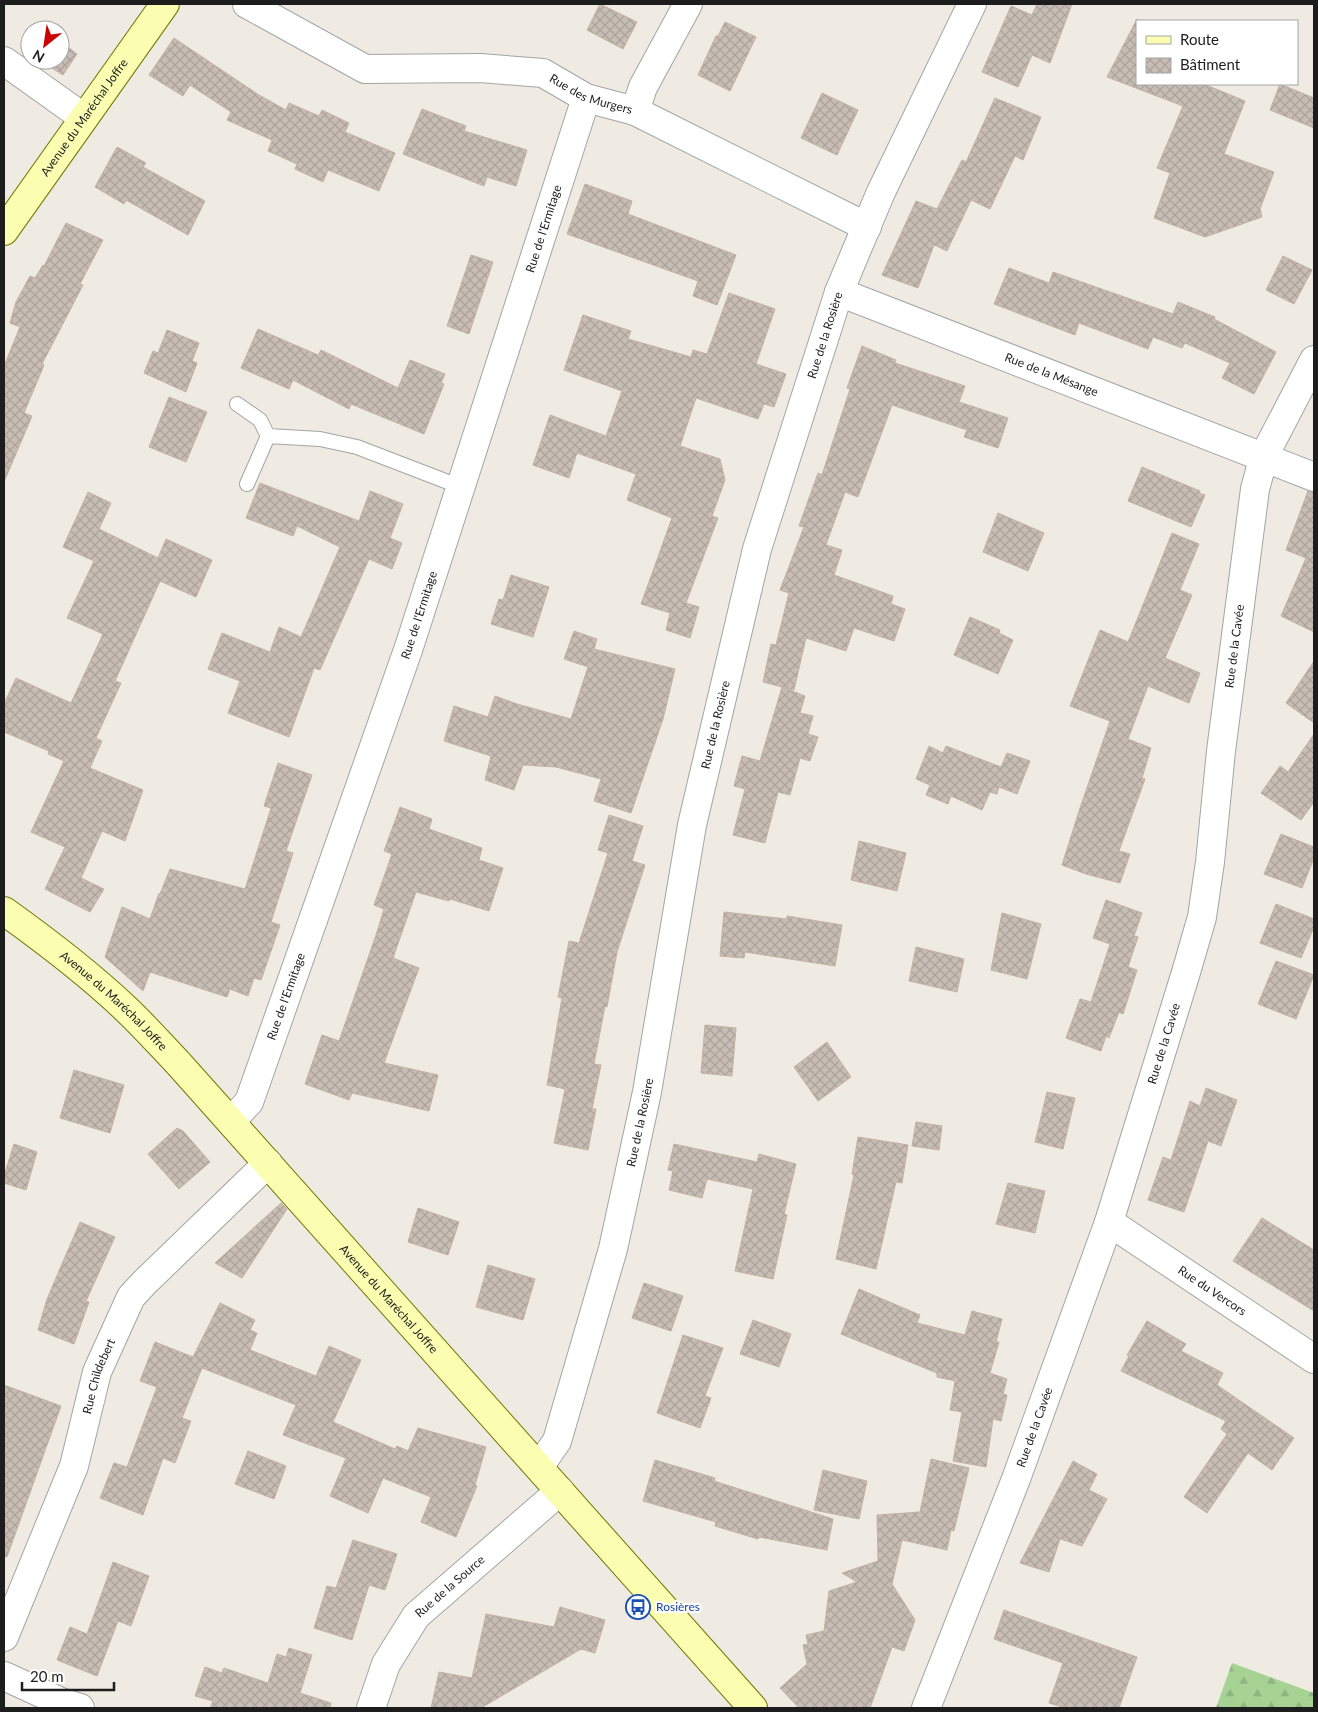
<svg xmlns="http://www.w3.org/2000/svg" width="1318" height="1712" font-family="Lato,sans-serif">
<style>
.forest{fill:url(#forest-firs)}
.building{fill:url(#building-cross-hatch);stroke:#c2b1a4}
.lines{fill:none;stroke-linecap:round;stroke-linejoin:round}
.lane-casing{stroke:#a4a4a4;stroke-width:16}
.street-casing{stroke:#a4a4a4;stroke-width:30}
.secondary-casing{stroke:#6c7900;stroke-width:30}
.lane{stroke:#fff;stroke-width:14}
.street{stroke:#fff;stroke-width:28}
.secondary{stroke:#fbfeb1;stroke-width:28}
.labels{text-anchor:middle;stroke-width:4.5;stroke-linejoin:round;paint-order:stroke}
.street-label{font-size:12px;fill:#1d1d1d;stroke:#fff}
.transit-label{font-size:12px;fill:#164399;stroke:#fff;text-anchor:start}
</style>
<defs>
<pattern id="forest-firs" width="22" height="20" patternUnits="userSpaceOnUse" patternTransform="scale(1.25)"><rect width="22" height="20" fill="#a6d294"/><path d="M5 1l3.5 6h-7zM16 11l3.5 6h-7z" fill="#8eb47f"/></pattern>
<pattern id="building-cross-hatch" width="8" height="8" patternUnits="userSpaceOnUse" patternTransform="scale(1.25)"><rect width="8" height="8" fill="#c8bdb5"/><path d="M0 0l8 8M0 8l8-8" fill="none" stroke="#aba29b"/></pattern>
</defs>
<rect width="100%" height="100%" fill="#efebe2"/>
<path class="forest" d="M 1232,1663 L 1314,1693 L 1314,1708 L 1216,1708 Z"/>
<path class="building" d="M 600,4 L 637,22 L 623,49 L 587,30 Z
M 1037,4 L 1072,4 L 1050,63 L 1032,55 L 1018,87 L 982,72 L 1011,6 L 1032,15 Z
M 1137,19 L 1137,84 L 1204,84 L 1245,101 L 1224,154 L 1274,172 L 1260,209 L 1262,217 L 1205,237 L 1154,218 L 1170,173 L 1157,168 L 1183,106 L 1107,77 Z
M 725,22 L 756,37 L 730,91 L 698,75 L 716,36 L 718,36 Z
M 174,38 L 259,95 L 286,110 L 289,103 L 319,116 L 322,110 L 349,123 L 345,132 L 395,153 L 379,191 L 328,170 L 323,182 L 295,169 L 297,164 L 268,151 L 272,140 L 227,120 L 231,112 L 190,85 L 183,96 L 149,75 Z
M 60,41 L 77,54 L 63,75 L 39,60 L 60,60 Z
M 1280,84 L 1314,98 L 1314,128 L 1270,110 Z
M 822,93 L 858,110 L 837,155 L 801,138 Z
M 995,98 L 1041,117 L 1023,160 L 1015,156 L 990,209 L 971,200 L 947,251 L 934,245 L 918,288 L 882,275 L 916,201 L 937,209 L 962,160 L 966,162 Z
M 422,109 L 466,126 L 464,131 L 527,150 L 516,186 L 487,177 L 484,186 L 403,154 Z
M 117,147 L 146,163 L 143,167 L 205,201 L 188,235 L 126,200 L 124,204 L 95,187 Z
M 585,184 L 632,201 L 628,214 L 736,255 L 717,305 L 693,296 L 698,281 L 567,234 Z
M 66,223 L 103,240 L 80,284 L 83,285 L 42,364 L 44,365 L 24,413 L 32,416 L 4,482 L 4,366 L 20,327 L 10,323 L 16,302 L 30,276 L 35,278 L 43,265 L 44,266 Z
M 471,255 L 493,262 L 469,334 L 447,326 Z
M 1283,256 L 1312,270 L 1294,304 L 1266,290 Z
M 1009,268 L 1049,283 L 1053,272 L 1173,314 L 1178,302 L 1215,317 L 1214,319 L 1276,352 L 1254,394 L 1222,378 L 1230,363 L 1185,343 L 1182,348 L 1153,337 L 1148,349 L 1079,323 L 1075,335 L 994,304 Z
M 729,293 L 775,309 L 756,364 L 786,374 L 774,407 L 764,404 L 758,419 L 696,398 L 680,446 L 720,459 L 725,480 L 712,516 L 718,518 L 686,603 L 699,607 L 690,638 L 666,630 L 670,613 L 641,604 L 672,518 L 627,500 L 636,474 L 577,453 L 569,478 L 533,465 L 550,415 L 606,436 L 622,391 L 564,370 L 583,315 L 631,331 L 628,339 L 691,357 L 693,350 L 707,354 Z
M 258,329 L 318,355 L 321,350 L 398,388 L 410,360 L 445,374 L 441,383 L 444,384 L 424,434 L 351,404 L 349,409 L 293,380 L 289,389 L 241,368 Z
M 167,330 L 199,343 L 192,361 L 197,363 L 186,392 L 144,373 L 153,351 L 158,353 Z
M 862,346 L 896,360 L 895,363 L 965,386 L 959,402 L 1008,418 L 998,448 L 964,437 L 967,430 L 892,405 L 858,497 L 845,492 L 826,545 L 842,550 L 834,575 L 893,596 L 891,604 L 905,609 L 894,641 L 854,628 L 846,651 L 806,638 L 794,690 L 763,682 L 771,644 L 776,645 L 789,593 L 780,590 L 804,527 L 799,526 L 818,473 L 822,475 L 850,389 L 847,388 Z
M 169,397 L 207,412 L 186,462 L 149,447 Z
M 1142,467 L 1200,491 L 1199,493 L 1205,495 L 1191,527 L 1128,501 Z
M 260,483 L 359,521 L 370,491 L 403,504 L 390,538 L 402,543 L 392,569 L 369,559 L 320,670 L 314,668 L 289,737 L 228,713 L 240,681 L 208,669 L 222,633 L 270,652 L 279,627 L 301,637 L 340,547 L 297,526 L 293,536 L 246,518 Z
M 1308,491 L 1314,492 L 1314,632 L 1281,616 L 1306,558 L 1286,550 Z
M 88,492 L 111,503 L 99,529 L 158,558 L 166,539 L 212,560 L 196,597 L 160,581 L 115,681 L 121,683 L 96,738 L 102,741 L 90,768 L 143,790 L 125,841 L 102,831 L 81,878 L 104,889 L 90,912 L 45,889 L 65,847 L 31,832 L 64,761 L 48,754 L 49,751 L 4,732 L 4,704 L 16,678 L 71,703 L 103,634 L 67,618 L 94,561 L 63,547 Z
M 998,513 L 1044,533 L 1028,571 L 983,552 Z
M 1172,533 L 1199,544 L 1180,590 L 1192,595 L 1165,658 L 1200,673 L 1189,703 L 1148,686 L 1128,739 L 1151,748 L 1142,778 L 1145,779 L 1119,851 L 1130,854 L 1120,883 L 1086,874 L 1062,865 L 1080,808 L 1110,721 L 1070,706 L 1100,630 L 1128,642 Z
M 511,575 L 549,587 L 533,637 L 491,624 L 499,599 L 503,600 Z
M 970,617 L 1000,630 L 999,633 L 1013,640 L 998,674 L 954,655 Z
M 574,631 L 597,639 L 594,649 L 675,669 L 663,719 L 631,813 L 594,801 L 601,779 L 556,767 L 523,765 L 514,790 L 485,780 L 491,756 L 444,741 L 454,706 L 488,717 L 495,696 L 517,704 L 571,719 L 588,667 L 564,659 Z
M 1314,661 L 1314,723 L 1286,703 Z
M 782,687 L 805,696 L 800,713 L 813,716 L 808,734 L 818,737 L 810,761 L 800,758 L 790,795 L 778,792 L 765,843 L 733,835 L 745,789 L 734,786 L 742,756 L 760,761 Z
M 1314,734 L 1314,802 L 1301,820 L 1261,793 L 1280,766 L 1288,772 Z
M 929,746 L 943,753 L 946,746 L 1001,767 L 1007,753 L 1030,761 L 1017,794 L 999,787 L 997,794 L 990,792 L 982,810 L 951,796 L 948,804 L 926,795 L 930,785 L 916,779 Z
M 278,763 L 312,775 L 286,851 L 293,853 L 271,922 L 280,925 L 261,980 L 254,978 L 248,996 L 230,989 L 227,997 L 150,972 L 143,991 L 105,957 L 122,907 L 150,919 L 159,893 L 160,894 L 170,869 L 245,889 L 271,808 L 264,806 Z
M 400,807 L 432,819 L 429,829 L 482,848 L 479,860 L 503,868 L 489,911 L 450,899 L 449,901 L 416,892 L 393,958 L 419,968 L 384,1063 L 438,1075 L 429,1111 L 352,1093 L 349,1100 L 305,1084 L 322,1035 L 339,1041 L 376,935 L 384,909 L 374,905 L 392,854 L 384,851 Z
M 609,815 L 643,826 L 632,861 L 645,865 L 617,952 L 607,1007 L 605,1006 L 594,1064 L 601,1065 L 592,1109 L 596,1109 L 588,1150 L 554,1143 L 565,1089 L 547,1085 L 562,998 L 558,997 L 569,941 L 579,943 L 608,853 L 598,850 Z
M 1281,834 L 1314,847 L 1314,858 L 1302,888 L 1264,874 Z
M 859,841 L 906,853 L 897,891 L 851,880 Z
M 1106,900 L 1142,913 L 1134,936 L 1138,937 L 1128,967 L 1137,970 L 1123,1014 L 1119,1012 L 1109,1038 L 1106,1036 L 1101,1051 L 1066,1038 L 1080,999 L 1091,1002 L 1110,944 L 1093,938 Z
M 1276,904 L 1314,919 L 1314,927 L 1301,958 L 1260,943 Z
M 724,912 L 787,919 L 787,916 L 842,925 L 835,966 L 745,952 L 744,958 L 720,956 Z
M 1002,913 L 1041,924 L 1027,979 L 991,970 Z
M 916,947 L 964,959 L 957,992 L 909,981 Z
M 1276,961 L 1314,975 L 1296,1019 L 1258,1004 Z
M 705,1025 L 736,1028 L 732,1076 L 701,1073 Z
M 827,1042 L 851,1077 L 818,1101 L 794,1067 Z
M 74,1070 L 124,1085 L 110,1133 L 60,1118 Z
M 1206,1088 L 1237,1100 L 1221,1146 L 1208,1141 L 1184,1212 L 1148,1200 L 1163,1157 L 1171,1160 L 1190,1101 L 1200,1106 Z
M 1047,1092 L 1075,1098 L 1063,1149 L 1035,1142 Z
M 916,1122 L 942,1126 L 939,1150 L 912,1146 Z
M 177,1128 L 183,1131 L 210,1162 L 179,1189 L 148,1154 Z
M 858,1137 L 908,1145 L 902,1183 L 896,1182 L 876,1269 L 836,1259 L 854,1175 L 852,1174 Z
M 14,1144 L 37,1152 L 26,1190 L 4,1183 L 4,1176 Z
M 674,1144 L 757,1162 L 759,1154 L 796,1164 L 784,1214 L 787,1215 L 773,1279 L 735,1271 L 753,1189 L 707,1179 L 702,1198 L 669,1190 L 673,1171 L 668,1170 Z
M 1008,1183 L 1045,1191 L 1035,1233 L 996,1224 Z
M 281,1203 L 287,1209 L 242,1278 L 215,1263 Z
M 418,1208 L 459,1222 L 448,1255 L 408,1242 Z
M 1262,1218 L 1314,1250 L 1314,1311 L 1233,1261 Z
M 80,1222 L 115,1237 L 86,1301 L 89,1302 L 74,1344 L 38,1330 L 47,1299 Z
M 488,1265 L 535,1279 L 523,1320 L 476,1307 Z
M 644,1283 L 683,1296 L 671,1331 L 632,1318 Z
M 859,1289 L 920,1315 L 917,1323 L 965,1335 L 972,1311 L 1002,1319 L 996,1342 L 999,1342 L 990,1373 L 1007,1379 L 1003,1394 L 1007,1395 L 1001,1421 L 993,1419 L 986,1467 L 953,1461 L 962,1412 L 950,1410 L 955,1381 L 937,1377 L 937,1373 L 841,1334 Z
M 220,1303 L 255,1320 L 250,1330 L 257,1333 L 250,1350 L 316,1376 L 329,1346 L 361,1360 L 333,1422 L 395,1449 L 397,1446 L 408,1451 L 418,1428 L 486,1447 L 475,1485 L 477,1486 L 456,1537 L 421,1522 L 431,1497 L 383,1478 L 368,1513 L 330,1496 L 346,1458 L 283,1435 L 296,1405 L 202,1368 L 182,1418 L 191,1421 L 175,1463 L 163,1458 L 143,1515 L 100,1498 L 114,1463 L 127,1467 L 157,1387 L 140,1381 L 155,1342 L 193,1357 Z
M 753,1320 L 791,1334 L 779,1367 L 740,1354 Z
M 1147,1321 L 1186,1344 L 1181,1351 L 1223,1373 L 1217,1385 L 1294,1438 L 1272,1470 L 1248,1453 L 1207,1513 L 1184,1497 L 1227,1434 L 1221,1429 L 1226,1421 L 1121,1371 L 1129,1356 L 1127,1355 Z
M 683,1335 L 723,1348 L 705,1396 L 711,1398 L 700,1428 L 657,1413 Z
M 4,1385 L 61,1406 L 7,1557 L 4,1556 Z
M 248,1451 L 286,1466 L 274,1499 L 235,1484 Z
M 931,1459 L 969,1468 L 954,1531 L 951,1530 L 947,1550 L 902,1540 L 892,1584 L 915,1620 L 904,1651 L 892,1647 L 870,1708 L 799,1708 L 780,1688 L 807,1664 L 803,1645 L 808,1644 L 806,1635 L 824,1631 L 829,1591 L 857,1582 L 842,1573 L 878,1561 L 877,1515 L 920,1512 Z
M 655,1460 L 715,1478 L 714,1481 L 833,1519 L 827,1550 L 759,1537 L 758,1539 L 715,1526 L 716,1522 L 643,1501 Z
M 1073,1461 L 1097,1474 L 1089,1490 L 1107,1499 L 1082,1546 L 1060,1539 L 1049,1572 L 1020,1563 Z
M 823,1470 L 867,1481 L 859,1519 L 814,1510 Z
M 353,1540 L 397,1554 L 385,1590 L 369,1585 L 352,1640 L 314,1628 L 327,1586 L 336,1588 Z
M 113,1562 L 149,1576 L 131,1626 L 118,1621 L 97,1676 L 57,1660 L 70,1627 L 87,1634 Z
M 560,1607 L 605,1620 L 595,1653 L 581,1649 L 481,1708 L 431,1708 L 439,1672 L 472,1678 L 486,1614 L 554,1627 Z
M 1004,1610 L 1137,1657 L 1119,1708 L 1065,1708 L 1049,1703 L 1063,1663 L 994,1639 Z
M 289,1648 L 312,1655 L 300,1693 L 331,1703 L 330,1708 L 210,1708 L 213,1701 L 195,1696 L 205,1667 L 222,1673 L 224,1668 L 268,1683 L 277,1654 L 286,1657 Z"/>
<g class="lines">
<defs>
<path id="lane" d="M 237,404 L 260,420 L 268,436 L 247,484
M 268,436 L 320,439 L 357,447 L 461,487"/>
<g id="street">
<path id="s1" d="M 247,4 L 365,69 L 480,68 L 543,73 L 586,98 L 635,111 L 867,227"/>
<path d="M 4,61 L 84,118"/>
<path d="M 635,111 L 643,87 L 688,4"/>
<path id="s2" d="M 839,292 L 1314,477"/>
<path id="s3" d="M 231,1121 L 249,1102 L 409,647 L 586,98"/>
<path id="s4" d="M 1109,1222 L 1314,1359"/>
<path id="s5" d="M 539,1467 L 557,1441 L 613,1249 L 647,1092 L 692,825 L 757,549 L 839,292 L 881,192 L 972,4"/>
<path id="s6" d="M 4,1637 L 74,1466 L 97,1372 L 131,1297 L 144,1283 L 268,1163"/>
<path d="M 4,1676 L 63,1703 L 80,1708"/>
<path id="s7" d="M 371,1708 L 386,1664 L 416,1616 L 560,1491"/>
<path id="s8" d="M 926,1708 L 1016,1479 L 1109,1222 L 1187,969 L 1202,917 L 1210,862 L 1221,751 L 1255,489 L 1264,456 L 1314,360"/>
</g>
<g id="secondary">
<path id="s9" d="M 4,231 L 165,4"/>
<path id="s10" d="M 4,911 C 46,941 88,973 126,1009 C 144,1026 161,1045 179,1064 L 753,1708"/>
</g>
</defs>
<use href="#lane" class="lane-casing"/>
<use href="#street" class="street-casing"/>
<use href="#secondary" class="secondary-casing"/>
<use href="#lane" class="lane"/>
<use href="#street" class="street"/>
<use href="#secondary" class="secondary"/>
</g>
<defs>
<symbol id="bus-ring" viewBox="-11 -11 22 22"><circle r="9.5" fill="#fff" stroke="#1a4fb4" stroke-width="1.5"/><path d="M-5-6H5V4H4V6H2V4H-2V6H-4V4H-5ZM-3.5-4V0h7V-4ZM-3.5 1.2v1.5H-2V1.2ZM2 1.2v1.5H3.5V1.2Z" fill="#1a4fb4"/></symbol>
</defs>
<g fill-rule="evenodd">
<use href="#bus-ring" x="624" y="1593" width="28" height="28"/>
</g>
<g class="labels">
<g class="street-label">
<text dy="4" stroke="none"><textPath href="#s1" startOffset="366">Rue des Murgers</textPath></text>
<text dy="4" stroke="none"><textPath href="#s9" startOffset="139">Avenue du Maréchal Joffre</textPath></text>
<text dy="4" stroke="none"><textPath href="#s3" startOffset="948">Rue de l'Ermitage</textPath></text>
<text dy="4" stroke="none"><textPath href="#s5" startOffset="1171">Rue de la Rosière</textPath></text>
<text dy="4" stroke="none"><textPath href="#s2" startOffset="228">Rue de la Mésange</textPath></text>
<text dy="4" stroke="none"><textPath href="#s3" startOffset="542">Rue de l'Ermitage</textPath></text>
<text dy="4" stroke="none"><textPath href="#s8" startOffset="1111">Rue de la Cavée</textPath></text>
<text dy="4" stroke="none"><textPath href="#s5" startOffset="766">Rue de la Rosière</textPath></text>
<text dy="4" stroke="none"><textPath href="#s3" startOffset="138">Rue de l'Ermitage</textPath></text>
<text dy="4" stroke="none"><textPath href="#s10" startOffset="142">Avenue du Maréchal Joffre</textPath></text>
<text dy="4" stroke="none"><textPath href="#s8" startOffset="706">Rue de la Cavée</textPath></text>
<text dy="4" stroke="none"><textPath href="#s5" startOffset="361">Rue de la Rosière</textPath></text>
<text dy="4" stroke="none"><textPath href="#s4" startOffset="124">Rue du Vercors</textPath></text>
<text dy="4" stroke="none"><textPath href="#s10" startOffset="548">Avenue du Maréchal Joffre</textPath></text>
<text dy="4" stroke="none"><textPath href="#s6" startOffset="278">Rue Childebert</textPath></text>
<text dy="4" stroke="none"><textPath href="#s8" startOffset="301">Rue de la Cavée</textPath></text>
<text dy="4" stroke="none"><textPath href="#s7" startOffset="148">Rue de la Source</textPath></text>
</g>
<g class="transit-label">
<text x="656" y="1611">Rosières</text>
</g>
</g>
<rect width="1318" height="1712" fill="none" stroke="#1d1d1d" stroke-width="10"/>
<rect x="1136" y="20" width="162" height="65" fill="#ffffff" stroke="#a5a5a5"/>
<rect x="1146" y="36" width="25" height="8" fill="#fbfeb1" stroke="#a5a5a5"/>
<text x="1180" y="45" font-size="15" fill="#1d1d1d">Route</text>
<rect x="1146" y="58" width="25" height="15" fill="url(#building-cross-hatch)" stroke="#a5a5a5"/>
<text x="1180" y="70" font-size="15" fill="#1d1d1d">Bâtiment</text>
<g transform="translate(45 45) rotate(210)"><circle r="24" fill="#ffffff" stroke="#a5a5a5"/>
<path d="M0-4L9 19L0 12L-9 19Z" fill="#cb0000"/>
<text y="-8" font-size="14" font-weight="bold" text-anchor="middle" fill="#1d1d1d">N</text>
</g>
<path d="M22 1682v8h92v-8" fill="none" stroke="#1d1d1d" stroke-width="2.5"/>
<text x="30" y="1682" font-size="15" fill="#1d1d1d" stroke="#ffffff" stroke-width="4" paint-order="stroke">20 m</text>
</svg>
